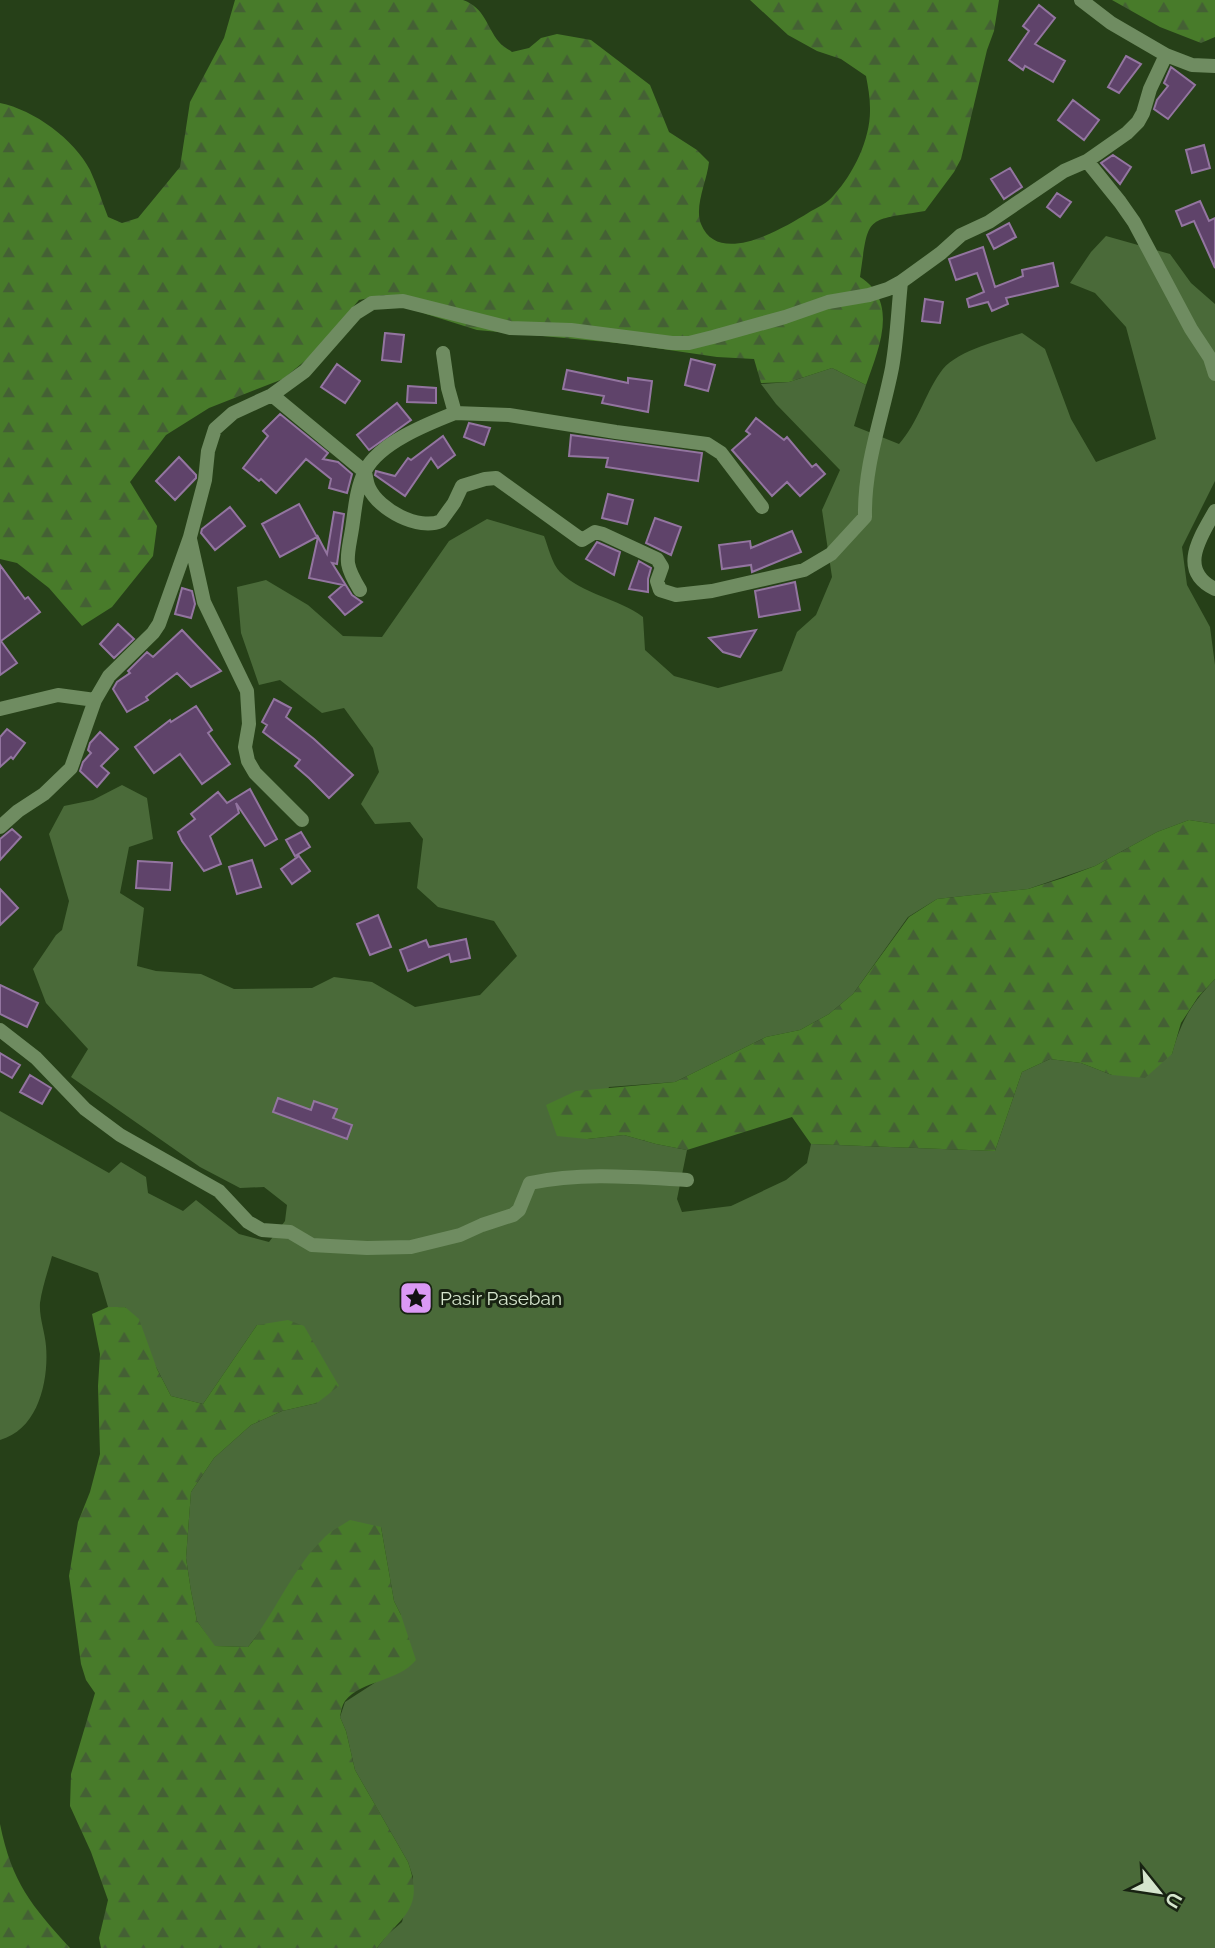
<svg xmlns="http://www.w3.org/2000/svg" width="1215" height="1948" font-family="Raleway,sans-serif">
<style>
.green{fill:#4a6a39}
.forest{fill:url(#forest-firs)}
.building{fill:#5f436a;stroke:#9375a0;stroke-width:2}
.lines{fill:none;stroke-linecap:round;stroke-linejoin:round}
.street{stroke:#6f8c61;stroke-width:14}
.labels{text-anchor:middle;stroke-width:6;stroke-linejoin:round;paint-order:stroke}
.poi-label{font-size:19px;fill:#d5e5cd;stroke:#182312;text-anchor:start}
</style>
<defs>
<pattern id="forest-firs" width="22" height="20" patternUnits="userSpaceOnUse" patternTransform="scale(1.75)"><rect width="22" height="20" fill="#487b2a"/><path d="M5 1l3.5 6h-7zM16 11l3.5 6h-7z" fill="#446034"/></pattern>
</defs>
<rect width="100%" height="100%" fill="#264018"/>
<path class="green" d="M 1106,236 L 1170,254 L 1191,283 L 1215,304 L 1215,481 L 1182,547 L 1187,585 L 1210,627 L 1215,665 L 1215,824 L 1189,820 L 1157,832 L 1095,866 L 1028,889 L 937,899 L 908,917 L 853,994 L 829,1014 L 800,1030 L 766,1037 L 675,1082 L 609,1087 L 587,1139 L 624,1135 L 656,1144 L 687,1150 L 677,1199 L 682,1212 L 731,1206 L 786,1180 L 807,1163 L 811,1144 L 995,1151 L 1022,1072 L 1050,1059 L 1081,1063 L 1112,1075 L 1172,1054 C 1181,1021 1191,1004 1215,979 L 1215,1948 L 377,1948 L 387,1935 L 402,1922 L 413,1877 L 408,1862 L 355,1770 L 346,1731 L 340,1717 L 345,1702 L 376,1682 L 401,1615 L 394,1601 L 381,1527 L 269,1620 L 248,1647 L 214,1646 L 197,1621 L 191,1591 L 186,1558 L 191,1492 L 214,1458 L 251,1425 L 282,1411 L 317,1403 L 257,1325 L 203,1404 L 171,1396 L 125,1307 L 108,1307 L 98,1273 L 52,1256 C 48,1271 42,1288 40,1303 C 39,1317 45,1332 46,1346 C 49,1381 38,1430 0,1440 L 0,1111 L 109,1173 L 121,1162 L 146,1177 L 148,1193 L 183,1211 L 196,1200 L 239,1234 L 269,1242 L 285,1221 L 287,1205 L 264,1187 L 240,1188 L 200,1167 L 71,1077 L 88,1049 L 46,1003 L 33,969 L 56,935 L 62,930 L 69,901 L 49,834 L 64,806 L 93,800 L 122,785 L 147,798 L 153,839 L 129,847 L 120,893 L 144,908 L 137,966 L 156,971 L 201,974 L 234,989 L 312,988 L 334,977 L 372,982 L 415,1007 L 480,995 L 517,956 L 494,921 L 438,907 L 417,888 L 423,839 L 410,822 L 375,824 L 361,804 L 379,772 L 373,748 L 344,708 L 322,713 L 280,680 L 259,685 L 241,633 L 237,587 L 266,580 L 308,605 L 343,636 L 382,637 L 449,541 L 487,519 L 544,536 C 548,546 552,564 560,572 C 583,595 618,598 643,617 L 645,650 L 674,676 L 718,688 L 782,671 L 797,632 L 816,615 L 832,577 L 822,510 L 840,470 L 776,404 L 761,384 L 789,382 L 832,368 L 866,385 L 854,426 L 899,444 C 918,423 924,396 940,373 C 954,351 999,341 1022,333 L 1045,349 L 1071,419 L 1096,462 L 1156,439 L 1126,327 L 1095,293 L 1070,283 L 1091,252 Z"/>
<path class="forest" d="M 235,0 L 463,0 C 485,8 486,26 499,42 C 502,46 508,49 512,52 L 529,48 L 541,38 L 557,34 L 591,40 L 650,85 L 669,132 L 697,150 L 709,162 C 707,181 694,206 701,224 C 718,267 782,229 808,213 C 816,208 828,203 834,195 C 854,173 871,138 870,108 C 870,97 868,87 866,76 L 841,59 L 817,51 L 788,35 L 750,0 L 999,0 L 994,31 L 987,50 L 961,159 L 954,172 L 925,211 C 864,221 869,215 860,277 C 900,302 878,350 866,385 L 832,368 L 789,382 L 761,383 L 754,359 L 717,357 L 628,344 L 477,330 L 426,314 L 384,295 L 359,300 L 312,355 L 283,379 L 209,408 L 166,435 L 130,482 L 157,526 L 153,556 L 112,607 L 82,626 L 49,588 L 17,563 L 0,559 L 0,103 C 34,110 74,139 90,170 C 97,185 102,202 108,217 L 122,223 L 138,218 L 180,167 L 190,102 L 224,38 Z
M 1112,0 L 1215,0 L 1215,37 L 1201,43 L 1160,27 Z
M 1189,820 L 1215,824 L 1215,979 L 1198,997 L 1181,1023 L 1172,1054 L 1145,1078 L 1112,1075 L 1081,1063 L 1050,1059 L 1022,1072 L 995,1151 L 811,1144 L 792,1117 L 687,1150 L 656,1144 L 624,1135 L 587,1139 L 557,1136 L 546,1105 L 576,1091 L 675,1082 L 766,1037 L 800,1030 L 829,1014 L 853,994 L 909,917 L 937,899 L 1028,889 L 1063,878 L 1095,866 L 1157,832 Z
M 108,1307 L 125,1307 L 139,1319 L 157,1369 L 171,1396 L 203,1404 L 257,1325 L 288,1320 L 304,1326 L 339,1386 L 317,1403 L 282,1411 L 251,1425 L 214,1458 L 191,1492 L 186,1558 L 191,1591 L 197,1621 L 215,1646 L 248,1647 C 274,1615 294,1566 323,1539 C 330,1531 341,1526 350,1520 L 381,1527 L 394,1601 L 401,1615 L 416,1660 C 398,1682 362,1680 345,1701 C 342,1705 341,1712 340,1717 L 346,1731 L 355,1770 L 408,1862 C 425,1910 402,1915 377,1948 L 101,1948 L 99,1938 L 108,1900 L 91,1852 L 70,1806 L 71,1774 L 95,1693 L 86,1680 L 81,1664 L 69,1576 L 78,1522 L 90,1492 L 100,1454 L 98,1386 L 100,1354 L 92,1314 Z
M 0,1824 C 12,1883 31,1905 70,1948 L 0,1948 Z"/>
<path class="building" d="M 1039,5 L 1055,18 L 1035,44 L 1065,61 L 1053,82 L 1025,66 L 1023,70 L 1009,60 L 1029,31 L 1023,26 Z
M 1126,56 L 1141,64 L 1119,93 L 1108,87 Z
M 1171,67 L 1195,85 L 1168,119 L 1154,109 L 1157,100 L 1168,86 L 1164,83 Z
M 1073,100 L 1099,120 L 1084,140 L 1058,120 Z
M 1204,145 L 1210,168 L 1192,173 L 1186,150 Z
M 1113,155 L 1131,167 L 1120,184 L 1101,163 Z
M 1010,168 L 1022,187 L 1004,199 L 991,179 Z
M 1057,193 L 1071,202 L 1060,217 L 1047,207 Z
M 1200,201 L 1209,221 L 1215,218 L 1215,268 L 1194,221 L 1182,226 L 1176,211 Z
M 1009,223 L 1016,237 L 994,249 L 987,235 Z
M 983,247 L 995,287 L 1023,276 L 1022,270 L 1053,263 L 1058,286 L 1006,298 L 1008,304 L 992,311 L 988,302 L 969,307 L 967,299 L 984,292 L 977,273 L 956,280 L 949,259 Z
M 925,299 L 943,302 L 940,323 L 922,321 Z
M 385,333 L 404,335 L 401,362 L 382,360 Z
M 691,359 L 715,365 L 708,391 L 685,385 Z
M 337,364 L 360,381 L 345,403 L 321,387 Z
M 567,370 L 628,383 L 628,378 L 652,381 L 648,412 L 602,403 L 604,396 L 563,389 Z
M 408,386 L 436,388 L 436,403 L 407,402 Z
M 397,403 L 411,420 L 369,450 L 357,435 Z
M 280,414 L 328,453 L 323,459 L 338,462 L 352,474 L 347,493 L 329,488 L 331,479 L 306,459 L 276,493 L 261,479 L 259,481 L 243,468 L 268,436 L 263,431 Z
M 756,418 L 784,440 L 787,437 L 812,467 L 816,464 L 825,474 L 800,496 L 787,482 L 772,496 L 732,450 L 750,434 L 746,431 Z
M 469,423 L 490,428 L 484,445 L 464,437 Z
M 571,435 L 702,453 L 698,481 L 606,467 L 608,458 L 569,456 Z
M 443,436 L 455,455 L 438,468 L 431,458 L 405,496 L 375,475 L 376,471 L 395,476 L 408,458 L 411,460 Z
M 179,457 L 196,475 L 196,478 L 175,500 L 156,481 Z
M 608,494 L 633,500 L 627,524 L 602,518 Z
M 299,504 L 317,537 L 280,557 L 262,524 Z
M 230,507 L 245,526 L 215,550 L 201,533 L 202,529 Z
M 334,512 L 344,514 L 337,564 L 332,563 L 352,595 L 362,602 L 345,615 L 329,597 L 343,585 L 309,578 L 318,537 L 327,554 Z
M 655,518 L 681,527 L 671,555 L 646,543 Z
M 792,531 L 801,552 L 752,572 L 751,565 L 722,569 L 719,545 L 750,541 L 751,548 Z
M 597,542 L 620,552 L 614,575 L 586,559 Z
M 639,561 L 651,568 L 648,579 L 648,592 L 629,589 Z
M 0,565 L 25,599 L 28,597 L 40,612 L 1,641 L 17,663 L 0,675 Z
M 795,582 L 800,610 L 759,617 L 755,591 Z
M 182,588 L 192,591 L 195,604 L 191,618 L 175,614 Z
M 118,624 L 134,639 L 114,658 L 100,644 Z
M 182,630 L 221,671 L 191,687 L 177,673 L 146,697 L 148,700 L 127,712 L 113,689 L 117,682 L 130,673 L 128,671 L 147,652 L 153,657 Z
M 756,630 L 740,657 L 723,652 L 709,638 Z
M 274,699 L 291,708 L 286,717 L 314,739 L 353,775 L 329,798 L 309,778 L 295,766 L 300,760 L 263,732 L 267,725 L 262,722 Z
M 196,706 L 212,730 L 208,733 L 230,764 L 202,784 L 180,754 L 154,773 L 135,747 L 170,720 L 171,722 Z
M 7,729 L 25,743 L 13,759 L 11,757 L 0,767 L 0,737 Z
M 100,732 L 118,749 L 101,766 L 109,773 L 97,787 L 80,771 L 83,762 L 91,753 L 88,750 L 90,743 Z
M 250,789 L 277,839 L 265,846 L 236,803 L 239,813 L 210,836 L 221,864 L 204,871 L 182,841 L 178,832 L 195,819 L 191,814 L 218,792 L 227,803 Z
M 12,829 L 21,837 L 0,860 L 0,839 Z
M 301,832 L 310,847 L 295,856 L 286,840 Z
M 299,856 L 310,871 L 292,884 L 281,869 Z
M 252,860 L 261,887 L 237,894 L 229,867 Z
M 138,861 L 172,863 L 170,890 L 136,888 Z
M 0,889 L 18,908 L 0,925 Z
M 378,915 L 391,947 L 370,955 L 357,924 Z
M 466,939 L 470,958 L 451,962 L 449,954 L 408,971 L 400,950 L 426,940 L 429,947 Z
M 0,985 L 38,1003 L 27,1027 L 0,1014 Z
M 0,1053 L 20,1065 L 12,1078 L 0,1071 Z
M 30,1075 L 51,1088 L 42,1104 L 20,1092 Z
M 278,1098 L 311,1110 L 314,1101 L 337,1109 L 333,1118 L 352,1125 L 347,1139 L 273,1112 Z"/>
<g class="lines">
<path class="street" d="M 1081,0 L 1111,23 L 1166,55
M 1087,161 L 1120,202 L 1134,222 L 1191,329 L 1210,358 L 1215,374
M 272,395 L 365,472 C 366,477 367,484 369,488 C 379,510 419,531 441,521 L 454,503 L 462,486 L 485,479 L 496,478 L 582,540 L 595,532 L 603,534 L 657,559 L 662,567 L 657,581 L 660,590 L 676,595 L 712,591 L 804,570 L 831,554 L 865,517 C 864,464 882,419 892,368 C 897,340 898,311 901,282
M 455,413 L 509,415 L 616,432 L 707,444 L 721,453 L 762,507
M 1215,511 C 1202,535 1176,570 1215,589
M 190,539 L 204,602 L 247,691 L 249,724 L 245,747 L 248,761 L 255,773 L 302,820
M 360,590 C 343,562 347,560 352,529 C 355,510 356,489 365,471 C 379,443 427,424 455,413 L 448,388 L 443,353
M 0,709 L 58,695 L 95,700
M 0,827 L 18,811 L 44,794 L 71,768 L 95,700 L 109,676 L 153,633 L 159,624 L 190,537 L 205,480 L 208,451 L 215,429 L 233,413 L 272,395 L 305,371 L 356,313 L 372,303 L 403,301 L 510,328 L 571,330 L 672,343 L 689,343 L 713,337 L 785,317 L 828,302 L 869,295 L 888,289 L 901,282 L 941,253 L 961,235 L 989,222 L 1064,171 L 1087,161 L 1127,133 L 1138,122 L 1143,113 L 1150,89 L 1166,55 L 1192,65 L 1215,66
M 0,1030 L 36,1058 L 85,1109 L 120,1135 L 219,1191 L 248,1222 L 262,1230 L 290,1232 L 312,1245 L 367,1248 L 411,1247 L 460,1235 L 482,1225 L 513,1215 L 519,1210 L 530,1183 C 582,1172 635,1177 687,1180"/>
</g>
<defs>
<symbol id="sight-square" viewBox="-11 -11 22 22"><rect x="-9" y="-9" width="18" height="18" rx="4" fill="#db99f5" stroke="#182312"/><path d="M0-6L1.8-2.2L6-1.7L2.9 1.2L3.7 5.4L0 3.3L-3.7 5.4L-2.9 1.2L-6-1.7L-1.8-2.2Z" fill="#111"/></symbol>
</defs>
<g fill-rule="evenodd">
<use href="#sight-square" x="397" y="1279" width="38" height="38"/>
</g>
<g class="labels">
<g class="poi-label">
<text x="440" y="1305">Pasir Paseban</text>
</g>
</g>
<g transform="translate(1159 1892) rotate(120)" stroke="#182312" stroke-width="5" paint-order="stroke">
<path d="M0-5L12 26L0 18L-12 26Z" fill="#d5e5cd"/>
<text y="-10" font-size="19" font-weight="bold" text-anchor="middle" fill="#d5e5cd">U</text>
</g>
</svg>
